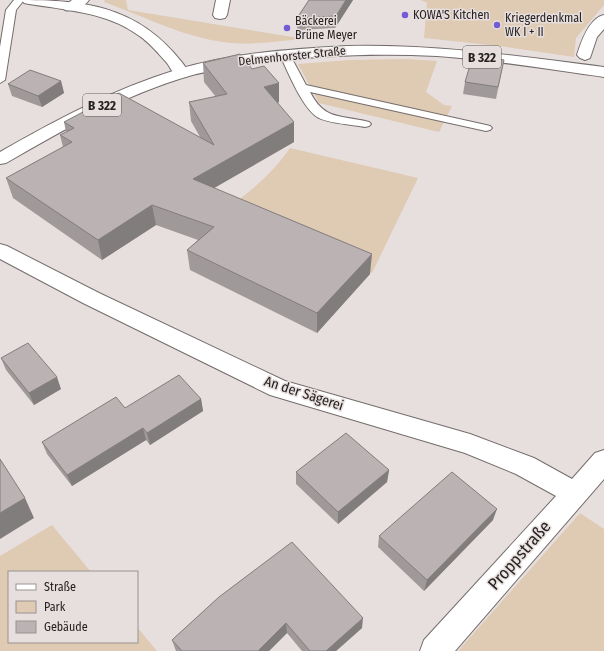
<svg xmlns="http://www.w3.org/2000/svg" width="604" height="651" font-family="'Fira Sans Condensed',sans-serif">
<style>
.green{fill:#dfcab3}
.lines{fill:none;stroke-linecap:round;stroke-linejoin:round}
.lane-casing{stroke:#746d6c;stroke-width:2}
.street-casing{stroke:#746d6c;stroke-width:2}
.secondary-casing{stroke:#746d6c;stroke-width:2}
.primary-casing{stroke:#746d6c;stroke-width:2}
.lane{fill:#fff;fill-rule:evenodd}
.street{fill:#fff;fill-rule:evenodd}
.secondary{fill:#fff;fill-rule:evenodd}
.primary{fill:#fff;fill-rule:evenodd}
.wall{fill:#a0999a}
.shaded-wall{fill:#827d7d}
.building{fill:#bab2b3;stroke:#827d7d}
.poi-dot{fill:#735bd5;stroke:#e7dfde;stroke-width:1.5}
.labels{text-anchor:middle;stroke-width:3;stroke-linejoin:round;paint-order:stroke}
.far-poi-label{font-size:12px;fill:#252221;stroke:#e7dfde;text-anchor:start}
.far-street-label{font-size:12px;fill:#252221;stroke:#e7dfde}
.shield{fill:#e7dfde;stroke:#5f5b5a;stroke-width:1}
.shield-label{font-size:13px;font-weight:bold;fill:#252221}
.street-label{font-size:14px;fill:#252221;stroke:#e7dfde}
.near-street-label{font-size:17px;fill:#252221;stroke:#e7dfde}
</style>
<rect width="100%" height="100%" fill="#e7dfde"/>
<path class="green" d="M 105,0 L 126,0 L 128,10 L 305,39 C 278,41 250,46 223,42 C 181,36 143,16 104,2 Z
M 421,0 L 604,0 L 604,5 L 576,38 L 574,57 L 499,46 L 424,38 L 427,3 Z
M 404,59 L 437,61 L 426,92 L 444,105 L 452,106 L 439,132 L 319,103 L 298,64 L 349,60 Z
M 290,148 L 418,178 L 372,273 L 228,208 C 253,189 271,175 290,148 Z
M 580,513 L 604,529 L 604,651 L 458,651 Z
M 52,525 L 91,572 L 9,572 L 9,642 L 137,642 L 137,627 L 157,651 L 0,651 L 0,556 Z"/>
<g class="lines">
<defs>
<path id="lane" d="M 14,0 L 24,0 L 16,10 L 5,80 L 0,83 L 0,47 L 6,10 Z
M 285,52 L 290,55 L 306,85 L 486,125 L 490,126 L 492,128 L 490,130 L 486,131 L 310,92 C 324,119 337,115 365,121 L 369,122 L 371,124 L 369,126 L 365,127 C 354,125 328,123 319,118 C 303,110 288,72 280,55 Z"/>
<path id="street" d="M 72,0 L 89,0 C 84,7 73,12 65,10 L 63,7 Z
M 216,0 L 230,0 L 227,15 L 225,18 L 220,19 L 215,18 L 213,15 Z
M 604,15 L 604,29 L 597,37 L 590,58 L 585,60 L 580,58 L 577,55 C 581,42 589,18 604,15 Z
M 0,244 L 7,246 L 99,293 L 285,381 L 470,434 L 534,458 L 572,479 L 595,453 L 604,450 L 604,479 L 455,651 L 420,651 L 424,640 L 556,496 L 516,474 L 465,453 L 270,395 L 83,303 L 0,259 Z"/>
<path id="secondary" d="M 22,0 C 95,0 146,10 190,73 L 188,76 C 184,77 179,78 176,76 C 172,72 170,67 167,63 C 158,53 149,42 138,35 C 106,12 66,10 29,4 L 24,3 Z"/>
<path id="primary" d="M 347,46 C 434,44 518,56 604,67 L 604,77 C 548,69 493,60 437,56 C 380,53 322,55 266,62 C 240,66 214,69 189,76 C 124,95 65,129 6,163 L 0,164 L 0,152 C 56,120 114,89 176,70 C 231,53 290,49 347,46 Z"/>
</defs>
<use href="#lane" class="lane-casing"/>
<use href="#street" class="street-casing"/>
<use href="#secondary" class="secondary-casing"/>
<use href="#primary" class="primary-casing"/>
<use href="#lane" class="lane"/>
<use href="#street" class="street"/>
<use href="#secondary" class="secondary"/>
<use href="#primary" class="primary"/>
</g>
<path class="wall" d="M 309,0 L 353,0 L 335,28 L 297,30 L 297,18 Z
M 504,60 L 496,99 L 463,94 L 465,82 Z
M 203,63 L 279,102 L 278,103 L 294,142 L 214,188 L 370,274 L 317,333 L 190,270 L 187,250 L 198,240 L 156,225 L 102,260 L 13,198 L 6,178 L 63,147 L 60,135 L 66,132 L 64,122 L 200,137 L 191,121 L 189,102 L 216,97 L 204,82 Z
M 61,81 L 64,93 L 42,107 L 12,96 L 8,84 Z
M 1,358 L 61,389 L 34,405 L 6,370 Z
M 201,399 L 203,411 L 150,445 L 146,440 L 72,486 L 47,454 L 42,442 L 125,408 Z
M 389,470 L 387,482 L 338,524 L 296,484 L 296,472 Z
M 493,520 L 424,591 L 378,547 L 379,536 Z
M 219,597 L 362,628 L 336,651 L 302,651 L 287,633 L 269,651 L 176,651 L 172,640 Z"/>
<path class="shaded-wall" d="M 346,0 L 353,0 L 335,28 L 336,16 Z
M 61,81 L 64,93 L 42,107 L 38,96 Z
M 279,83 L 279,102 L 265,106 L 264,87 Z
M 294,122 L 294,142 L 195,199 L 193,179 Z
M 152,205 L 156,225 L 102,260 L 98,240 Z
M 372,254 L 370,274 L 317,333 L 317,313 Z
M 57,377 L 61,389 L 34,405 L 29,393 Z
M 201,399 L 203,411 L 150,445 L 147,433 Z
M 143,428 L 146,440 L 72,486 L 67,475 Z
M 389,470 L 387,482 L 338,524 L 338,512 Z
M 25,498 L 34,518 L 0,539 L 0,513 Z
M 497,509 L 493,520 L 424,591 L 427,580 Z
M 363,618 L 362,628 L 336,651 L 326,651 Z
M 286,623 L 287,633 L 269,651 L 258,651 Z"/>
<path class="building" d="M 309,0 L 346,0 L 336,16 L 297,18 Z
M 240,54 L 252,69 L 264,66 L 279,83 L 264,87 L 294,122 L 193,179 L 372,254 L 317,313 L 187,250 L 214,227 L 152,205 L 98,240 L 6,178 L 72,142 L 60,135 L 74,128 L 64,122 L 119,93 L 214,145 L 189,102 L 227,94 L 203,63 Z
M 473,55 L 504,60 L 498,87 L 465,82 Z
M 30,70 L 61,81 L 38,96 L 8,84 Z
M 28,343 L 57,377 L 29,393 L 1,358 Z
M 179,375 L 201,399 L 147,433 L 143,428 L 67,475 L 42,442 L 116,397 L 125,408 Z
M 346,433 L 389,470 L 338,512 L 296,472 Z
M 0,459 L 25,498 L 0,513 Z
M 452,472 L 497,509 L 427,580 L 379,536 Z
M 292,542 L 363,618 L 326,651 L 310,651 L 286,623 L 258,651 L 182,651 L 172,640 L 219,597 Z"/>
<g class="poi-dot">
<circle cx="405" cy="15" r="4"/>
<circle cx="497" cy="25" r="4"/>
<circle cx="287" cy="28" r="4"/>
</g>
<g class="labels">
<g class="far-poi-label">
<text x="413" y="19">KOWA'S Kitchen</text>
<text x="505" y="22">Kriegerdenkmal<tspan x="505" dy="14">WK I + II</tspan></text>
<text x="295" y="25">Bäckerei<tspan x="295" dy="14">Brüne Meyer</tspan></text>
</g>
<g class="far-street-label">
<text transform="translate(292 56) rotate(-6)" y="4">Delmenhorster Straße</text>
</g>
<g class="shield">
<rect x="463" y="46" width="38" height="22" rx="3"/>
<rect x="83" y="94" width="38" height="22" rx="3"/>
</g>
<g class="shield-label">
<text x="482" y="62">B 322</text>
<text x="102" y="110">B 322</text>
</g>
<g class="street-label">
<text transform="translate(304 393) rotate(18)" y="5">An der Sägerei</text>
</g>
<g class="near-street-label">
<text transform="translate(519 555) rotate(-49)" y="6">Proppstraße</text>
</g>
</g>
<rect x="8" y="571" width="130" height="72" fill="#e7dfde" stroke="#999392"/>
<rect x="16" y="584" width="20" height="6" fill="#ffffff" stroke="#999392"/>
<text x="44" y="591" font-size="12" fill="#252221">Straße</text>
<rect x="16" y="601" width="20" height="12" fill="#dfcab3" stroke="#999392"/>
<text x="44" y="611" font-size="12" fill="#252221">Park</text>
<rect x="16" y="621" width="20" height="12" fill="#bab2b3" stroke="#999392"/>
<text x="44" y="631" font-size="12" fill="#252221">Gebäude</text>
</svg>
